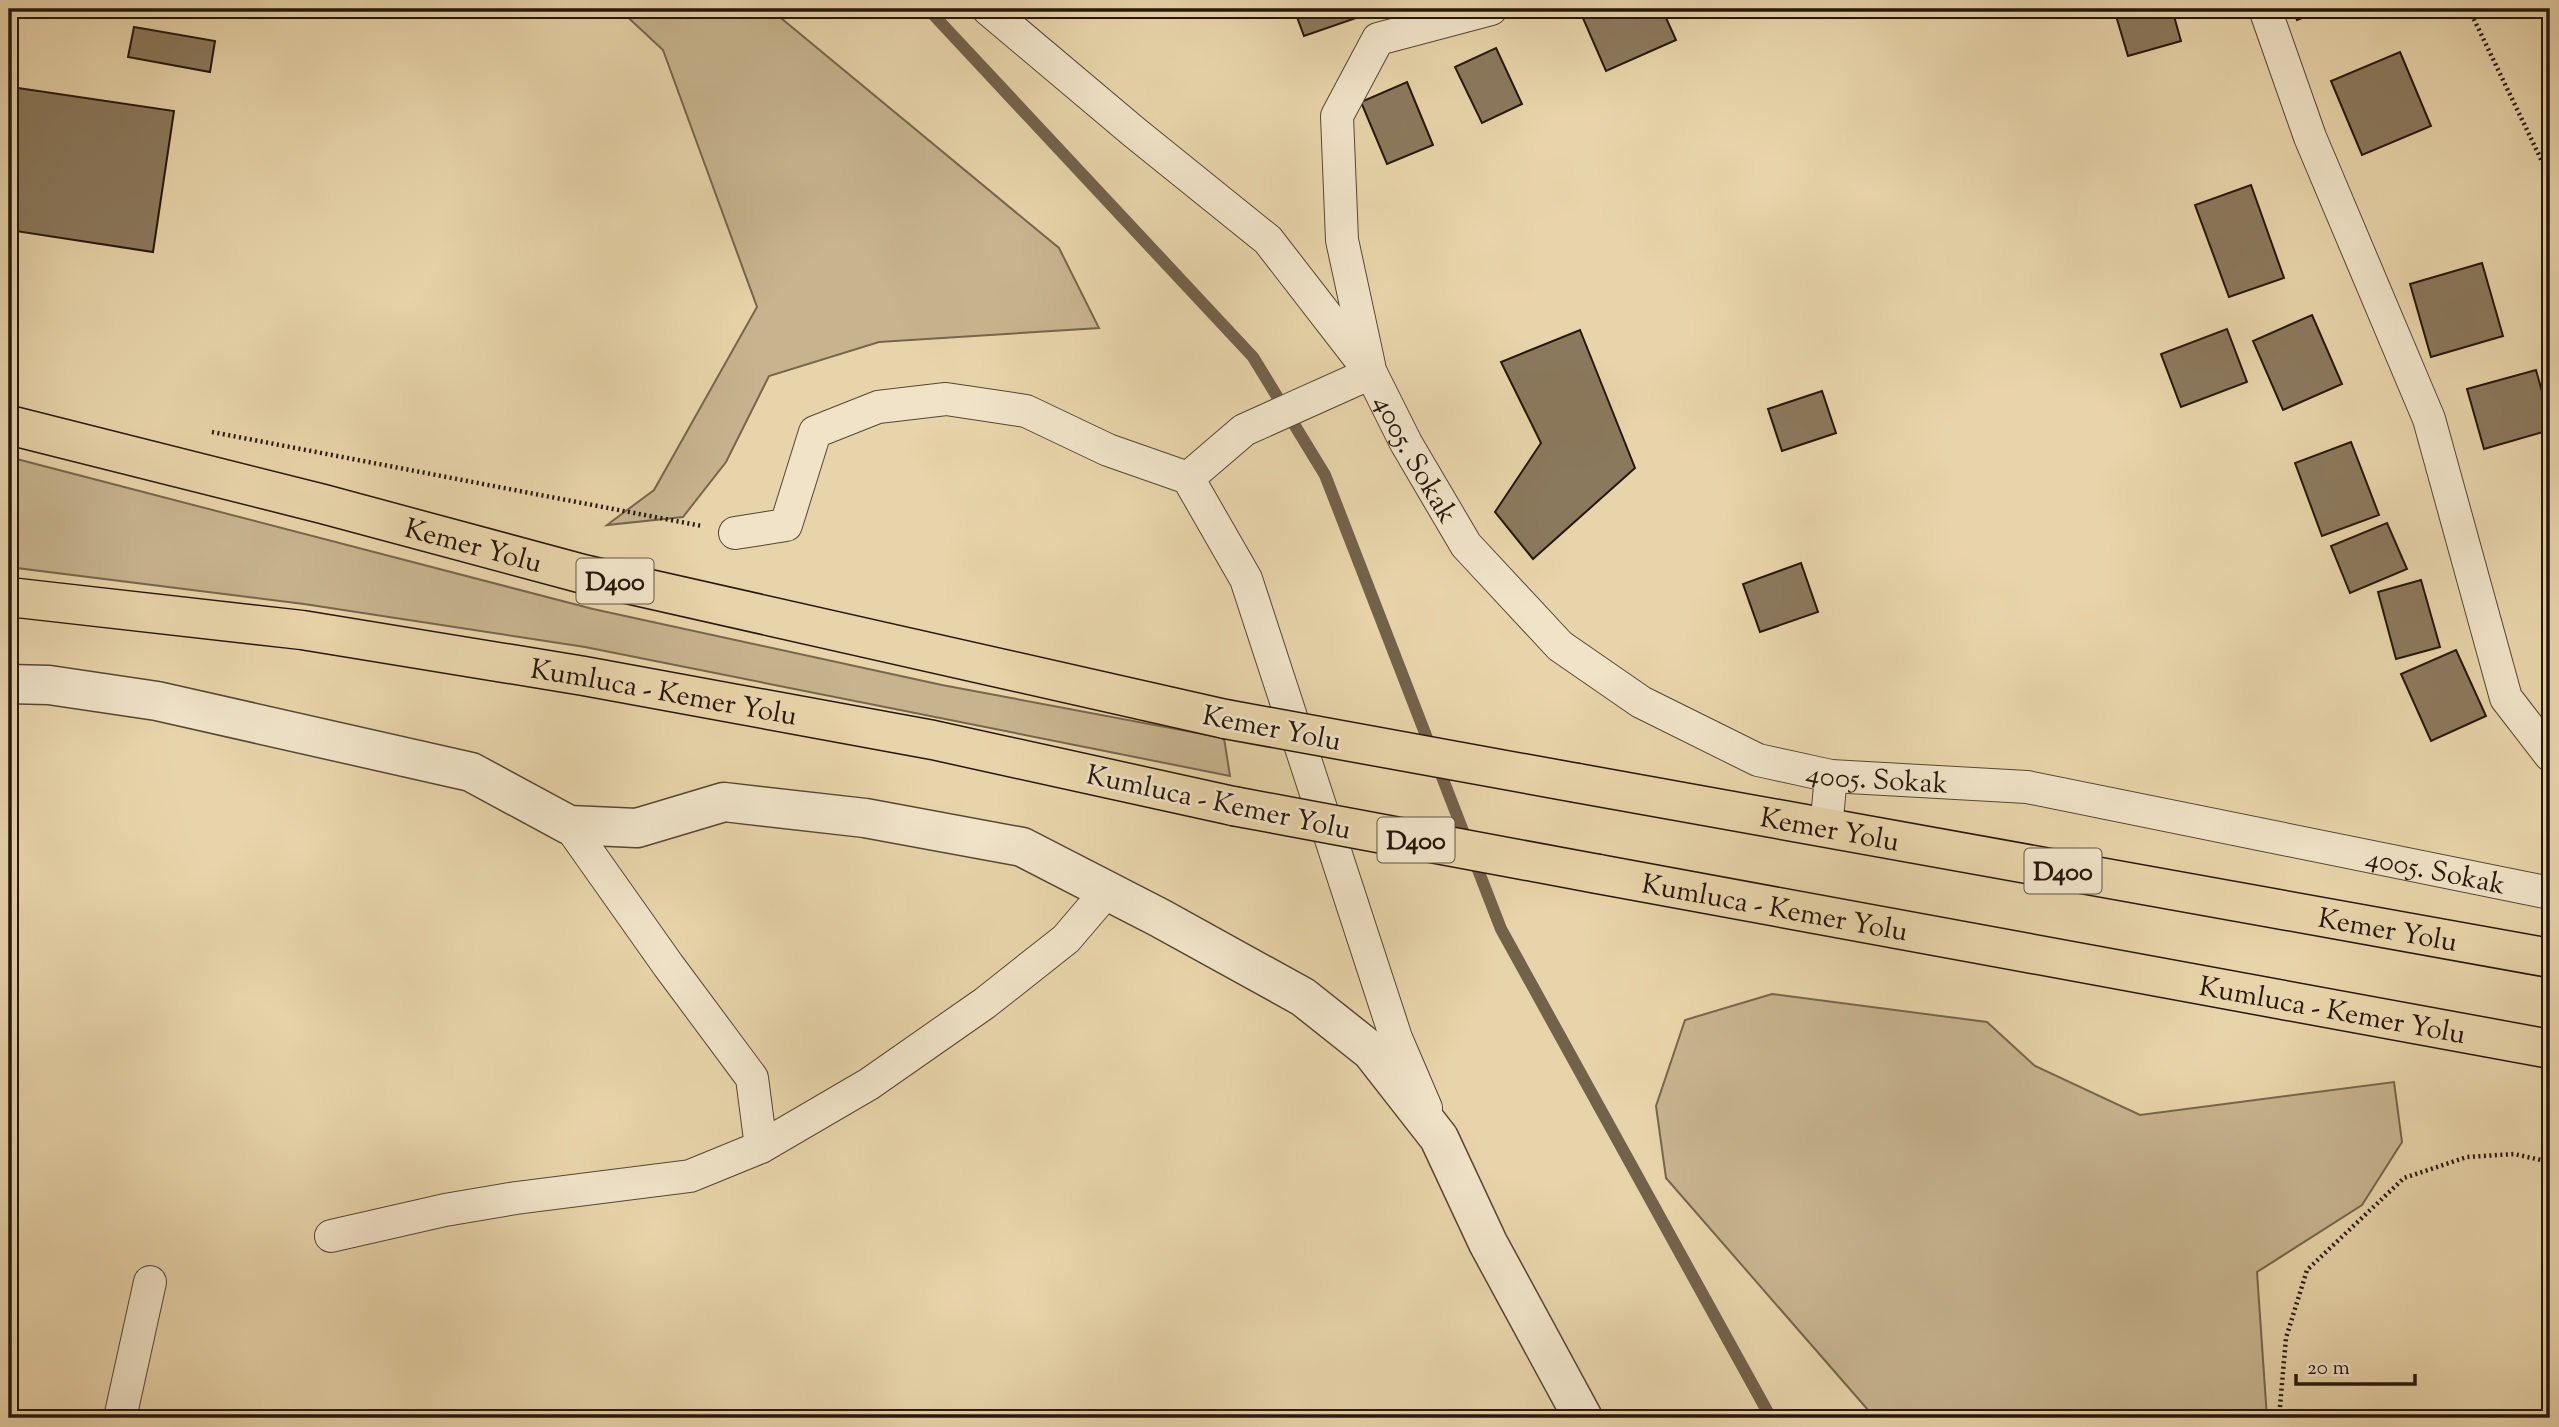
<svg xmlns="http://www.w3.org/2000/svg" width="2559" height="1427" font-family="'Sorts Mill Goudy',serif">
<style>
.green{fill:#c7b48f;stroke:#76664c;stroke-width:2}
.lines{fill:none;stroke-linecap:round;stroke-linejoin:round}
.stream{stroke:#73624a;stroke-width:12}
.building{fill:#8b795d;stroke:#26170a;stroke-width:2}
.service-casing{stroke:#564632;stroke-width:18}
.minor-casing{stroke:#564632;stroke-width:34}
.tertiary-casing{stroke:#564632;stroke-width:41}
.trunk-casing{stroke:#26170a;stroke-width:41}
.path{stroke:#26170a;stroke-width:4.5;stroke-dasharray:2 3.5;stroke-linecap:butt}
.service{stroke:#f0e3c8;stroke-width:16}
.minor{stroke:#f0e3c8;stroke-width:32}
.tertiary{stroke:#f0e3c8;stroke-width:38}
.trunk{stroke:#e8d4aa;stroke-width:38}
.trunk-bridge-casing{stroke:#26170a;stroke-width:41;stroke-linecap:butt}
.trunk-bridge{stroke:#e8d4aa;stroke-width:38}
.labels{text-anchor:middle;stroke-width:5;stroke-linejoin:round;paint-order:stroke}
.shield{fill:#f0e3c8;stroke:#635443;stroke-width:2}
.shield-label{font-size:26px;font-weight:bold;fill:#26170a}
.street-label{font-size:28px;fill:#26170a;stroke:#f0e3c8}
</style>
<rect width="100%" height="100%" fill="#e8d4aa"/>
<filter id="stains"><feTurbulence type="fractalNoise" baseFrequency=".00286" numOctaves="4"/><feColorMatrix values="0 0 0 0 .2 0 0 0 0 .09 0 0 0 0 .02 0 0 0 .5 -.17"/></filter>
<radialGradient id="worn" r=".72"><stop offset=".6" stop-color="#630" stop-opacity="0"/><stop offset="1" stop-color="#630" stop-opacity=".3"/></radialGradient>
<path class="green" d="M 619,9 L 770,9 L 1059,248 L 1099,328 L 879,342 L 769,376 L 726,462 L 683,517 L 607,525 L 654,490 L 757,307 L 663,50 Z
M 9,457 L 593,609 L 942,685 L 1224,738 L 1230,776 L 585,647 L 304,604 L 9,567 Z
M 1772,994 L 1987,1022 L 2035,1066 L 2140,1115 L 2394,1082 L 2402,1142 L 2362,1205 L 2257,1272 L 2267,1418 L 1875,1418 L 1666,1178 L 1656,1106 L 1685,1020 Z"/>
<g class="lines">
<path class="stream" d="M 928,9 L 1253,357 L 1325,475 L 1501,929 L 1771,1418"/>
</g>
<path class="building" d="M 1294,9 L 1359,9 L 1362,16 L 1304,36 Z
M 1579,9 L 1662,9 L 1676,40 L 1606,71 Z
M 2114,9 L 2172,9 L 2181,41 L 2128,56 Z
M 2293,9 L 2326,9 L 2297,20 Z
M 134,27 L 215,41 L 210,72 L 128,57 Z
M 1496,48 L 1522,104 L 1482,123 L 1455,67 Z
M 2400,52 L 2431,126 L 2362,155 L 2331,81 Z
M 1407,82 L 1433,145 L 1387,164 L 1361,102 Z
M 18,88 L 174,111 L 153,252 L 9,230 L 9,152 Z
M 2251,185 L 2284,278 L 2229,297 L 2195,205 Z
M 2482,263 L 2503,336 L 2431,357 L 2410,284 Z
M 2312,315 L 2342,384 L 2283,410 L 2253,341 Z
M 2227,329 L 2247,382 L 2181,407 L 2161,354 Z
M 1580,330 L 1635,468 L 1533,559 L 1495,512 L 1541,443 L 1501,362 Z
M 2536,370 L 2550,420 L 2550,430 L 2484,449 L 2467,389 Z
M 1822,391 L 1836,433 L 1782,451 L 1768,409 Z
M 2351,442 L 2379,515 L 2322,536 L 2295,463 Z
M 2387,523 L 2407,569 L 2350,593 L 2331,546 Z
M 1801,563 L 1818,612 L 1760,632 L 1743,584 Z
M 2421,580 L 2440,647 L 2396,659 L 2378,592 Z
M 2456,650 L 2486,716 L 2431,741 L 2401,674 Z"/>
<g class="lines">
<defs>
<path id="service" d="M 1404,9 L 1412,30"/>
<g id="minor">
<path id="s1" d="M 988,9 L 1134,132 L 1268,240 L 1371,373 L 1406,443 L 1466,545 L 1560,646 L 1641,702 L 1758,760 L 1831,776 L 2027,787 L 2550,893"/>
<path d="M 2265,9 L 2310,137 L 2429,419 L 2506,698 L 2550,755"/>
<path d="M 1369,365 L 1342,240 L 1337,116 L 1378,39 L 1491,9"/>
<path d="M 1188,478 L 1244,430 L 1371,373"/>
<path d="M 735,533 L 786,525 L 815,432 L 878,407 L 946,399 L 1026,411 L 1108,450 L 1188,478 L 1246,579 L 1396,1038 L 1426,1108"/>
<path d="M 1826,829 L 1831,776"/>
<path d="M 761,1147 L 869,1084 L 985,1003 L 1066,939 L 1107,891"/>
<path d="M 331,1236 L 445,1210 L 516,1198 L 690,1176 L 761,1147 L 752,1078 L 668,965 L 569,825"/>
<path d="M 120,1418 L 150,1282"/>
</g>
<path id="tertiary" d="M 9,684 L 49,685 L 157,701 L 471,772 L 569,825 L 637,828 L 724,802 L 865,818 L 1022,847 L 1160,918 L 1303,997 L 1371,1051 L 1439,1138 L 1488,1243 L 1583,1418"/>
<g id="trunk">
<path id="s2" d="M 9,425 L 323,504 L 583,574 L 1225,719"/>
<path id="s3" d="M 9,597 L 302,630 L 584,676 L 933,740 L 1233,806"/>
<path id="s4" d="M 1577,783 L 2550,958"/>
<path id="s5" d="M 1598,874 L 2550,1049"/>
</g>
</defs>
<use href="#service" class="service-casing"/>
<use href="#minor" class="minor-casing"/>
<use href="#tertiary" class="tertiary-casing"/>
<use href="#trunk" class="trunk-casing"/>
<path class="path" d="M 2469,9 L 2550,178
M 212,432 L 702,526
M 2279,1418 L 2286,1338 L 2307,1270 L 2404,1178 L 2467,1157 L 2514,1154 L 2550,1162"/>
<use href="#service" class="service"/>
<use href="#minor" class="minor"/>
<use href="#tertiary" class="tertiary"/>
<use href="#trunk" class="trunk"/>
<defs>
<path id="trunk-bridge" d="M 1225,719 L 1577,783
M 1233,806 L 1598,874"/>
</defs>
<use href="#trunk-bridge" class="trunk-bridge-casing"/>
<use href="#trunk-bridge" class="trunk-bridge"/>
</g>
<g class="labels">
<g class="shield">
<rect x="576.5" y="558.5" width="77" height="45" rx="5"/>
<rect x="1377.5" y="817.5" width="77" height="45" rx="5"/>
<rect x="2024.5" y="848.5" width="77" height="45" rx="5"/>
</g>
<g class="shield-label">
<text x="615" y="590">D400</text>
<text x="1416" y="849">D400</text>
<text x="2063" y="880">D400</text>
</g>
<g class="street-label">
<text dy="10" stroke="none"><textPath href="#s1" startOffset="628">4005. Sokak</textPath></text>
<text dy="10" stroke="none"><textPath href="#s2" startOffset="480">Kemer Yolu</textPath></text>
<text dy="10" stroke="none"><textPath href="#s3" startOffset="662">Kumluca - Kemer Yolu</textPath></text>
<text transform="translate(1272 727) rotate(11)" y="10">Kemer Yolu</text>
<text dy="10" stroke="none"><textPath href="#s1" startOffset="1216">4005. Sokak</textPath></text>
<text transform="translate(1219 801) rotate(12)" y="10">Kumluca - Kemer Yolu</text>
<text dy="10" stroke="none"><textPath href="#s4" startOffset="257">Kemer Yolu</textPath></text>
<text dy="10" stroke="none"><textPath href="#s1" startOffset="1783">4005. Sokak</textPath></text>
<text dy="10" stroke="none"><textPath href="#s5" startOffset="180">Kumluca - Kemer Yolu</textPath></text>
<text dy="10" stroke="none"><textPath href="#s4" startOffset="824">Kemer Yolu</textPath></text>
<text dy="10" stroke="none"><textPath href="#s5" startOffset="747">Kumluca - Kemer Yolu</textPath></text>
</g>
</g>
<rect width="2559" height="1427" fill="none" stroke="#e8d4aa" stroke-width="35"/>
<rect x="10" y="10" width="2538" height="1406" fill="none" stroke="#26170a" stroke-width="3.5"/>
<rect x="18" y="18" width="2524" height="1392" fill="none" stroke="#26170a" stroke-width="2"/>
<path d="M2296 1374v10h119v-10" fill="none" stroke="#26170a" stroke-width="3.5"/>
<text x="2307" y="1374" font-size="21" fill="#26170a" stroke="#f0e3c8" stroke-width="5" paint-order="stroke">20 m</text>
<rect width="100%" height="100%" filter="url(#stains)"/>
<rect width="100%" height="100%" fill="url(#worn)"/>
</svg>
